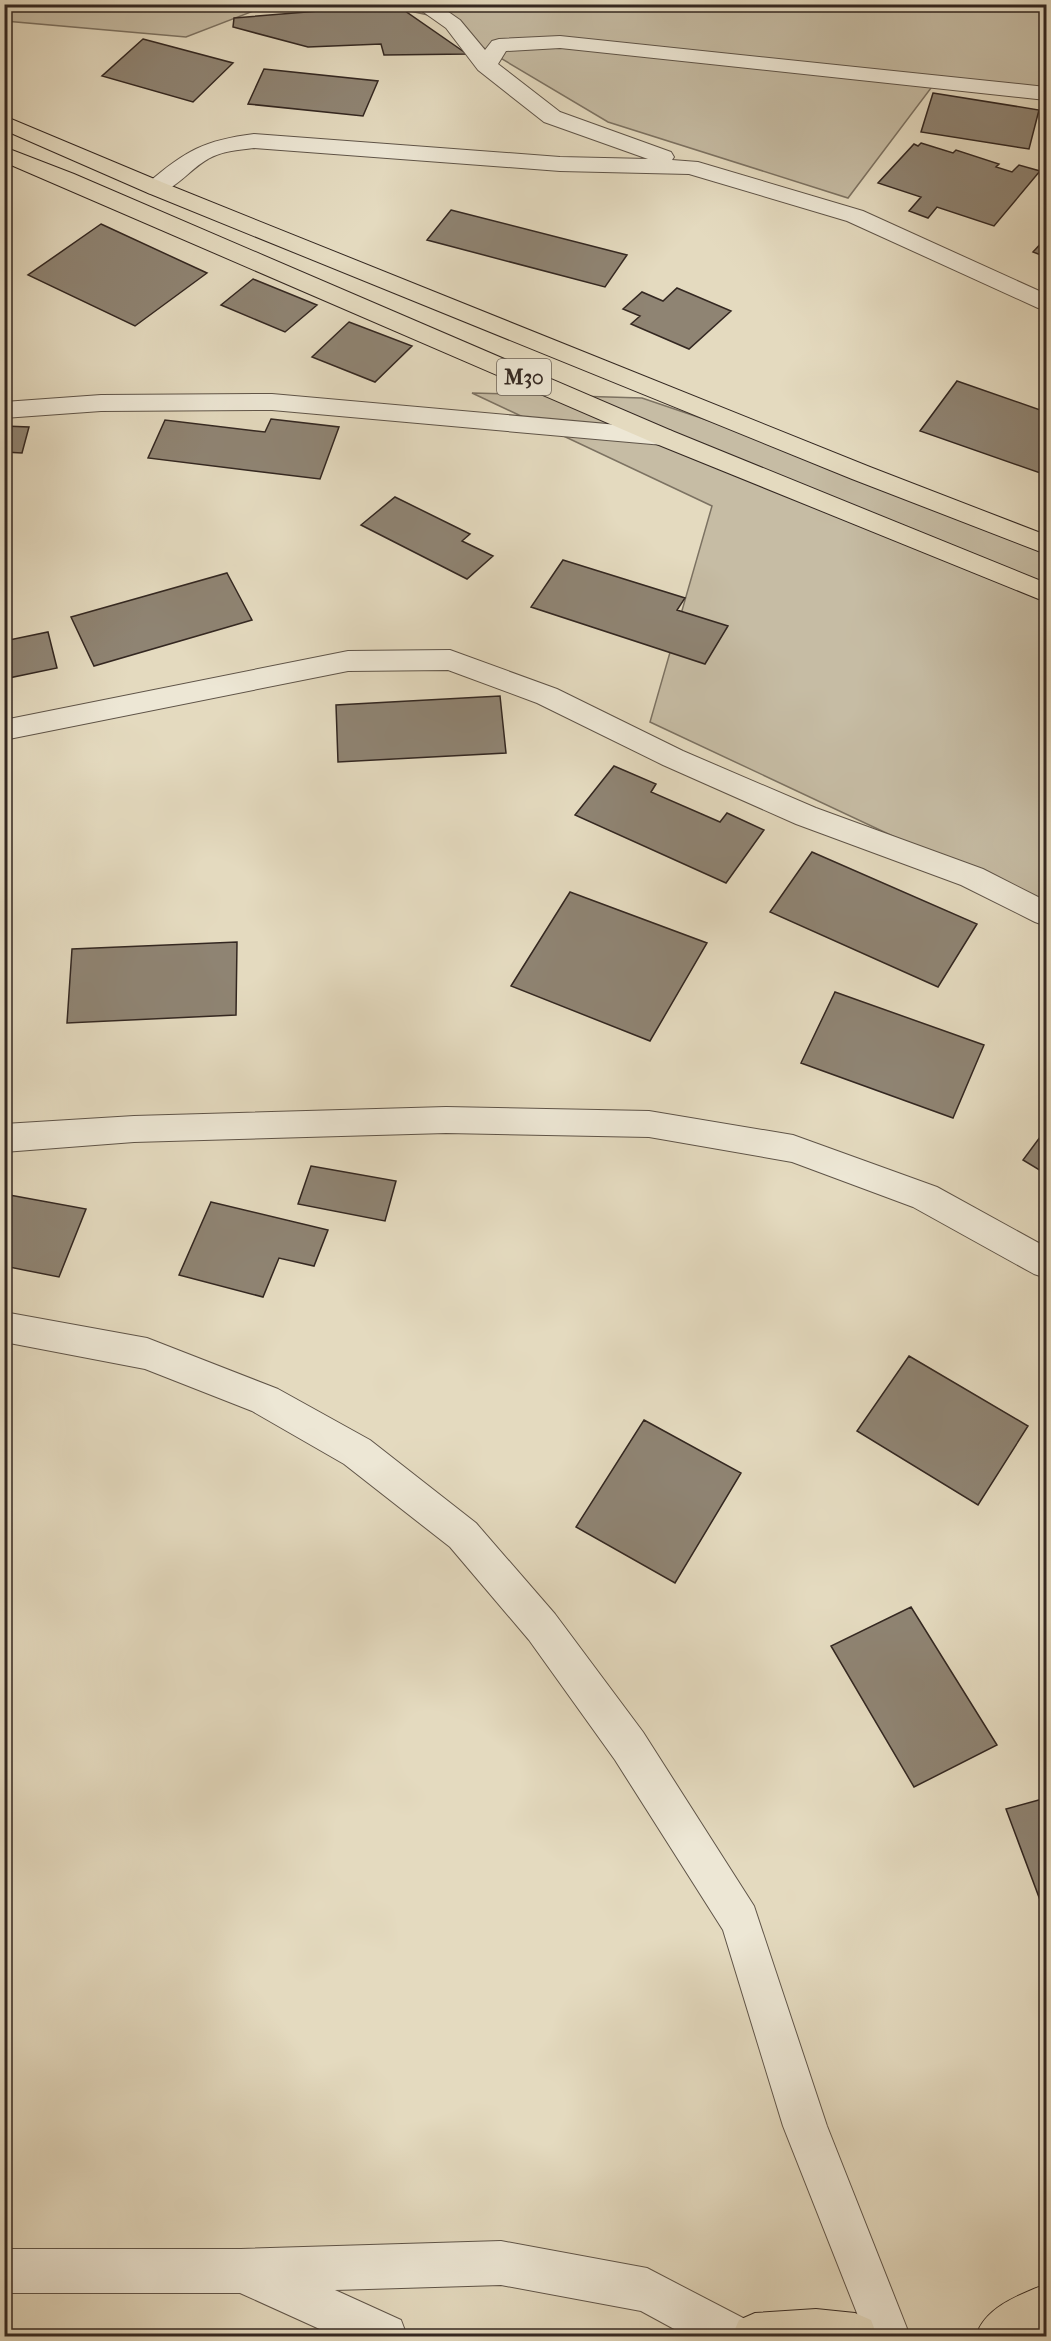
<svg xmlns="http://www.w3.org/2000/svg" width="1051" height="2341" font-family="'IM FELL French Canon',serif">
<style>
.green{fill:#c6bca4;stroke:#7c7262;stroke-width:1.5}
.building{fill:#8f8473;stroke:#332721;stroke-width:1.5}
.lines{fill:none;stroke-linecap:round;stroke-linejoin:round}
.minor-casing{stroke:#5f5448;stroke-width:2}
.major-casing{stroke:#332721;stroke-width:2}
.highway-casing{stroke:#332721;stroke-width:2}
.minor{fill:#ede7d5;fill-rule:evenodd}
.major{fill:#e4dabf;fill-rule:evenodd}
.highway{fill:#e4dabf;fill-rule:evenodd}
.labels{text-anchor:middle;stroke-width:4.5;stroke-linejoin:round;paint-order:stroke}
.shield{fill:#ede7d5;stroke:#6b6157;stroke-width:1.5}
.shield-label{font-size:21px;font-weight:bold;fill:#332721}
</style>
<rect width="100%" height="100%" fill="#e4dabf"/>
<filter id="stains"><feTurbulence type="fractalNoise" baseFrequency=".00333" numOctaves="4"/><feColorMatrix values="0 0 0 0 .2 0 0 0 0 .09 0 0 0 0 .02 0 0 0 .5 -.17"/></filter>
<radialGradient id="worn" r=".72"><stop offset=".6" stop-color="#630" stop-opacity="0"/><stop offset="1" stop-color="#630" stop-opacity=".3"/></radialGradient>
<path class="green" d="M 4,5 L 269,5 L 186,37 L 5,21 Z
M 383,5 L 1035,5 L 1046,8 L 1046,99 L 940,76 L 848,198 L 608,122 L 428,15 Z
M 472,393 L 642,398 L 1046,535 L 1046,908 L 650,722 L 712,506 Z"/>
<path class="building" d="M 381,6 L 405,11 L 467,54 L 384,55 L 381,44 L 308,47 L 233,27 L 234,18 Z
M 143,39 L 233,63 L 193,102 L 102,76 Z
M 264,69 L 378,81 L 363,116 L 248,104 Z
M 933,93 L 1039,110 L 1029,149 L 921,132 Z
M 921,143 L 953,153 L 956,150 L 999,164 L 996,167 L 1012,172 L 1019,165 L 1040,171 L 994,226 L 937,207 L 928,218 L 909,211 L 921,197 L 878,183 L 914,144 L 918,146 Z
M 451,210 L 627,255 L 605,287 L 427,240 Z
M 101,224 L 207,273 L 135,326 L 28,275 Z
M 1046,238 L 1046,257 L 1033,252 Z
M 253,279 L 317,305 L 285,332 L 221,305 Z
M 677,288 L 731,311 L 689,349 L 631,324 L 640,316 L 623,309 L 642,292 L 663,301 Z
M 349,322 L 412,346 L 375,382 L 312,357 Z
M 957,381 L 1046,412 L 1046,475 L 920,431 Z
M 271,419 L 339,427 L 320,479 L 148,458 L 165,420 L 265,432 Z
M 4,426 L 29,427 L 22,453 L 4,452 Z
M 395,497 L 470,534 L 462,541 L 493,556 L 467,579 L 361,525 Z
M 563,560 L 685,598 L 677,610 L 728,626 L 705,664 L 531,607 Z
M 227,573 L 252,620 L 94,666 L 71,617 Z
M 48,632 L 57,668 L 4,679 L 4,641 Z
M 500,696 L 506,753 L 338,762 L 336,705 Z
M 614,766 L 656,784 L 651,792 L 720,822 L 727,813 L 764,830 L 726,883 L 575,815 Z
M 812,852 L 977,924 L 938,987 L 770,912 Z
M 570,892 L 707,943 L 650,1041 L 511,986 Z
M 237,942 L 236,1015 L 67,1023 L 72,949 Z
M 835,992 L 984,1045 L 953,1118 L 801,1063 Z
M 1046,1129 L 1046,1174 L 1023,1160 Z
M 311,1166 L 396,1181 L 385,1221 L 298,1204 Z
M 4,1194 L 86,1209 L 59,1277 L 4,1266 Z
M 211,1202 L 328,1230 L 314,1266 L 279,1258 L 263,1297 L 179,1275 Z
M 909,1356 L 1028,1426 L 978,1505 L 857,1431 Z
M 644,1420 L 741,1473 L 675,1583 L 576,1527 Z
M 911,1607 L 997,1745 L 914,1787 L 831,1646 Z
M 1046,1798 L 1046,1916 L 1006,1809 Z"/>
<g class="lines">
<defs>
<path id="minor" d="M 412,4 L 437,4 L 460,20 L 485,50 L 492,41 L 499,39 L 560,36 L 1046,87 L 1046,100 L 560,48 L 506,51 L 498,64 L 560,112 L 671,152 L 674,157 L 672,160 L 698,162 L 863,211 L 1046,294 L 1046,310 L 1038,308 L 847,221 L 689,174 L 560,171 L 254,148 C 238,150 222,151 208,159 C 189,169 170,198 148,193 L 145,188 L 148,183 C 185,151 205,140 254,134 L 560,157 L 648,159 L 544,122 L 478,70 L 446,28 Z
M 272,394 L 663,429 L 672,431 L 676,437 L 672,443 L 663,445 L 272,410 L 101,411 L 4,418 L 4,402 L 101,395 Z
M 450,650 L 557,689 L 683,751 L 816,808 L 983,869 L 1046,901 L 1046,926 L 1035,922 L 961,885 L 796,824 L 663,765 L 537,703 L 448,670 L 348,671 L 4,740 L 4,720 L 348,651 Z
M 446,1107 L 649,1111 L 793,1135 L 937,1187 L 1046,1247 L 1046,1278 L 1034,1274 L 913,1207 L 792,1162 L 649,1137 L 446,1133 L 134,1142 L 4,1152 L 4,1124 L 134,1116 Z
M 4,1312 L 147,1338 L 278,1389 L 370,1440 L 476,1523 L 555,1614 L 643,1732 L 754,1906 L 827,2126 L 910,2336 L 866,2336 L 783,2126 L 723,1930 L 615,1760 L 529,1640 L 450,1547 L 344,1464 L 252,1411 L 145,1369 L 4,1342 Z
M 501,2241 L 647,2268 L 747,2320 L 754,2336 L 687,2336 L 641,2311 L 501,2285 L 335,2290 L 401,2320 L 407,2336 L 335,2336 L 240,2293 L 4,2293 L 4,2249 L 241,2249 Z"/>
<path id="major" d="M 816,2309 L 855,2313 L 871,2320 L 877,2336 L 732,2336 L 739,2320 L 755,2313 Z"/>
<path id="highway" d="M 4,116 L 164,183 L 870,467 L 1046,535 L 1046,554 L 852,479 L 148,193 L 4,130 Z
M 4,147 L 74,174 L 672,431 L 1046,583 L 1046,602 L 654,443 L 4,162 Z
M 1046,2284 L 1046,2330 L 1034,2336 L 976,2336 C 985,2307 1019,2295 1046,2284 Z"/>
</defs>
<use href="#minor" class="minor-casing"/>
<use href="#major" class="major-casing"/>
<use href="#highway" class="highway-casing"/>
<use href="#minor" class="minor"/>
<use href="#major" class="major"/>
<use href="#highway" class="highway"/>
</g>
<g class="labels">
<rect class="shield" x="497" y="359" width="54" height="36" rx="4.5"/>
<g class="shield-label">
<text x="524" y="384">M30</text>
</g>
</g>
<rect width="1051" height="2341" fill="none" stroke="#e4dabf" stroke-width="24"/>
<rect x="6" y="6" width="1039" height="2329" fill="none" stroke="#332721" stroke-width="3"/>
<rect x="12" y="12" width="1027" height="2317" fill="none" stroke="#332721" stroke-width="1.5"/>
<rect width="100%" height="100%" filter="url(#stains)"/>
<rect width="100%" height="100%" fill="url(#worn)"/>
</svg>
